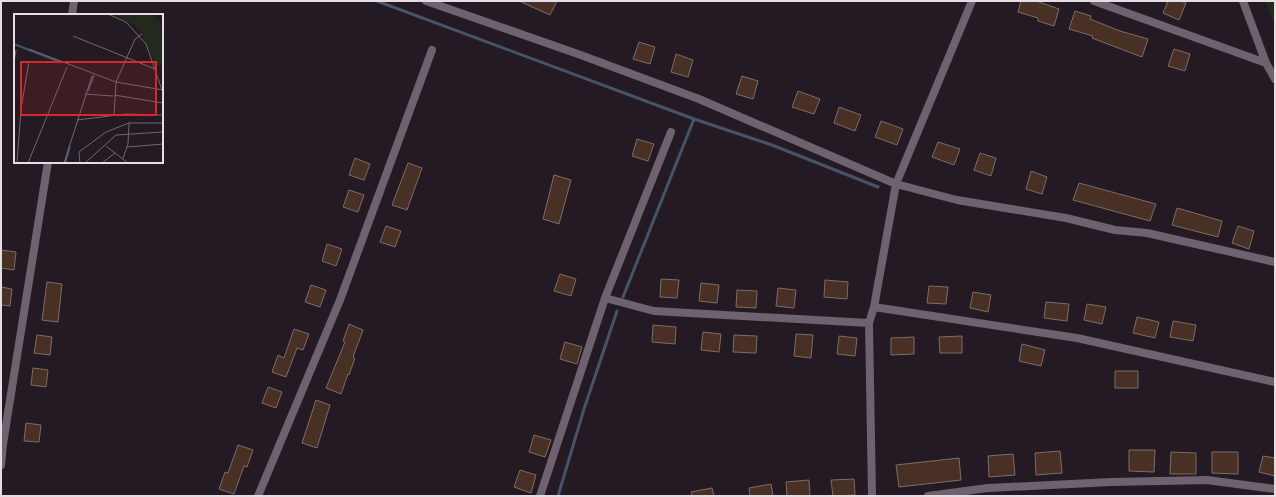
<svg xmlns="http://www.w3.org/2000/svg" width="1276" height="497" font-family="Poppins,sans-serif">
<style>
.green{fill:#232a1c}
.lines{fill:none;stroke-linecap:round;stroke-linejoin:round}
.stream{stroke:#45546b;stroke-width:3}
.building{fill:#493024;stroke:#7c6d66}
.street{stroke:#6d626d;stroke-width:8}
.inset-river{fill:none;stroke:#45546b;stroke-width:2}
.inset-road{fill:none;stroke:#706870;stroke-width:1}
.view{fill:#d62828;fill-opacity:0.15;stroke:#d62828;stroke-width:2}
.inset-edge{fill:none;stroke:#e4dee4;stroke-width:2}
</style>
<rect width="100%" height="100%" fill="#231a23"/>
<path class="green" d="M 1265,1 L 1275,1 L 1275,26 Z"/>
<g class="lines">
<path class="stream" d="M 377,1 L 694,119 L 772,145 L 878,187
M 623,297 L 694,119
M 558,496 L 584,409 L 617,311"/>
</g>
<path class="building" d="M 519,1 L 557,1 L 550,15 Z
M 1021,1 L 1039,1 L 1039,2 L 1059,9 L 1054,26 L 1038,21 L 1038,18 L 1018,12 Z
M 1168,1 L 1181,1 L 1186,3 L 1179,20 L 1163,13 Z
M 1075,11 L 1091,16 L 1090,19 L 1120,31 L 1148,39 L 1142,57 L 1092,38 L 1093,36 L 1069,29 Z
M 639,42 L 655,47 L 650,64 L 633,59 Z
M 1174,49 L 1190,54 L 1185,71 L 1168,66 Z
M 676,54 L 693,60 L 688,77 L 671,72 Z
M 742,76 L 758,81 L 753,99 L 736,94 Z
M 798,91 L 820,99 L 814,114 L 792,107 Z
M 839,107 L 861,115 L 855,131 L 834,123 Z
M 881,121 L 903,129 L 897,145 L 875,137 Z
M 637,139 L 654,144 L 648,161 L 632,156 Z
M 938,142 L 960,149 L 954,165 L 932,157 Z
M 980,153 L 996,158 L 991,176 L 974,170 Z
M 355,158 L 370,164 L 364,180 L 349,175 Z
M 408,163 L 422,168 L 407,210 L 392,205 Z
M 1031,171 L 1047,177 L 1042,194 L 1026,189 Z
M 554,175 L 571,180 L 559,224 L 543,219 Z
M 1079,183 L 1156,204 L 1150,221 L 1073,200 Z
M 349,190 L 364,195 L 358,212 L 343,207 Z
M 1177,208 L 1222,221 L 1218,237 L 1172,225 Z
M 386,226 L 401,231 L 395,247 L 380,242 Z
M 1238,226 L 1254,231 L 1249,249 L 1232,243 Z
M 327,244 L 342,249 L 336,266 L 322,261 Z
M 1,250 L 16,252 L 14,270 L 1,268 Z
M 560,274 L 576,279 L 571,296 L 554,291 Z
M 661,279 L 679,280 L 677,298 L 660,297 Z
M 825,280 L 848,282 L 847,299 L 824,297 Z
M 47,282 L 62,284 L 58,322 L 42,320 Z
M 701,283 L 719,285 L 717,303 L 699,301 Z
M 311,285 L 326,290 L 320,307 L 305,302 Z
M 929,286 L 948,287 L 946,304 L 927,303 Z
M 1,287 L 12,289 L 10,306 L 1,305 Z
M 778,288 L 796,290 L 794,308 L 776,306 Z
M 737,290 L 757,291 L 756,308 L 736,307 Z
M 973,292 L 991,295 L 988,312 L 970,308 Z
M 1046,302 L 1069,304 L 1067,321 L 1044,318 Z
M 1087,304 L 1106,307 L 1102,324 L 1084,320 Z
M 1137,317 L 1159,322 L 1155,338 L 1133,333 Z
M 1173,321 L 1196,325 L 1193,341 L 1170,337 Z
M 349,324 L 363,330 L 353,357 L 355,358 L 349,375 L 348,374 L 341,394 L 326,388 L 345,342 L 343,341 Z
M 653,325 L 676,327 L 675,344 L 652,342 Z
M 294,329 L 309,334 L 303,350 L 297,348 L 286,377 L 272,372 L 278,355 L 284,358 Z
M 703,332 L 721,334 L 719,352 L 701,350 Z
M 796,334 L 813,335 L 811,358 L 794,356 Z
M 37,335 L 52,337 L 50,355 L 34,353 Z
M 734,335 L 757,336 L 756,353 L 733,352 Z
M 839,336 L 857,338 L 855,356 L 837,354 Z
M 962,336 L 962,353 L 940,353 L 939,337 Z
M 914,337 L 914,354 L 891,355 L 891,338 Z
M 565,342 L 582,347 L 577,364 L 560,359 Z
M 1022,344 L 1045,350 L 1041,366 L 1019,361 Z
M 33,368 L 48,370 L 46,387 L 31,385 Z
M 1115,371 L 1138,371 L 1138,388 L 1115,388 Z
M 268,387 L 282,392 L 276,408 L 262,403 Z
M 316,400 L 330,405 L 317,448 L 302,443 Z
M 26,423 L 41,425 L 39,442 L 24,441 Z
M 534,435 L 551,440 L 545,457 L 529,452 Z
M 238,445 L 253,450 L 247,467 L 244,466 L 234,494 L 219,489 L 225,472 L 228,473 Z
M 1129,450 L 1155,450 L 1154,472 L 1129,471 Z
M 1060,451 L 1062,473 L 1036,475 L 1035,453 Z
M 1171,452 L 1196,453 L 1196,474 L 1170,474 Z
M 1212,452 L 1238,452 L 1238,474 L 1212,473 Z
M 1013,454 L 1015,475 L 989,477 L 988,456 Z
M 1263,456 L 1275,458 L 1275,476 L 1259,472 Z
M 959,458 L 961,480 L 899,487 L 896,465 Z
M 520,470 L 536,475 L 531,493 L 514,487 Z
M 854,479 L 855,495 L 833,496 L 831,480 Z
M 809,480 L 810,496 L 787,496 L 786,482 Z
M 771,484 L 773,496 L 750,496 L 749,488 Z
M 712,488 L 714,496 L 692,496 L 691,492 Z"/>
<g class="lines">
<path class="street" d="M 426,1 L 578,54 L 699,99 L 896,184 L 957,200 L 1066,218 L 1115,230 L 1147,233 L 1275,262
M 1094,1 L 1266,63
M 1243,1 L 1266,63 L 1275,79
M 72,15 L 74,1
M 605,298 L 654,311 L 869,323
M 874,307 L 1077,338 L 1275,382
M 1,465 L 3,444 L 48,162
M 258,496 L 340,300 L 432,50
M 540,496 L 605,298 L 671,132
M 872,496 L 869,323 L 874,307 L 896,184 L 972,1
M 928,496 L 988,488 L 1111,482 L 1207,480 L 1275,489"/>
</g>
<g transform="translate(14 14)">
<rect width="149" height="149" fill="#231a23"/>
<path d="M 100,0 L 137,0 L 147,10 L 149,50 L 143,53 L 125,14 Z" fill="#232a1c"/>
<path class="inset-river" d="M 0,30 L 46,48M 74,77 L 80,61M 51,149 L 56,132"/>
<path class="inset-road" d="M 94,0 L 112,8 L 132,30 L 148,76M 59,22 L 141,55M 15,35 L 102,68 L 149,76M 0,48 L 2,36M 71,80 L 99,82M 100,81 L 149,89M 100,102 L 102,68 L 121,25 L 128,20M 63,106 L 112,100 L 148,101M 92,132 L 114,149M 113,133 L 149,130M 109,144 L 114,130 L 115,109M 3,149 L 7,95 L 15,47M 14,149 L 53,53M 50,149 L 78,62M 66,149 L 65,138 L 92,118 L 115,109 L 149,109M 71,149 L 102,121 L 149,118M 88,149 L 101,139"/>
<path class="view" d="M 7,48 L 142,48 L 142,101 L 7,101 Z"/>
<rect width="149" height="149" class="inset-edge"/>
</g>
<rect width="1276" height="497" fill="none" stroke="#e4dee4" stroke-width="4"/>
</svg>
